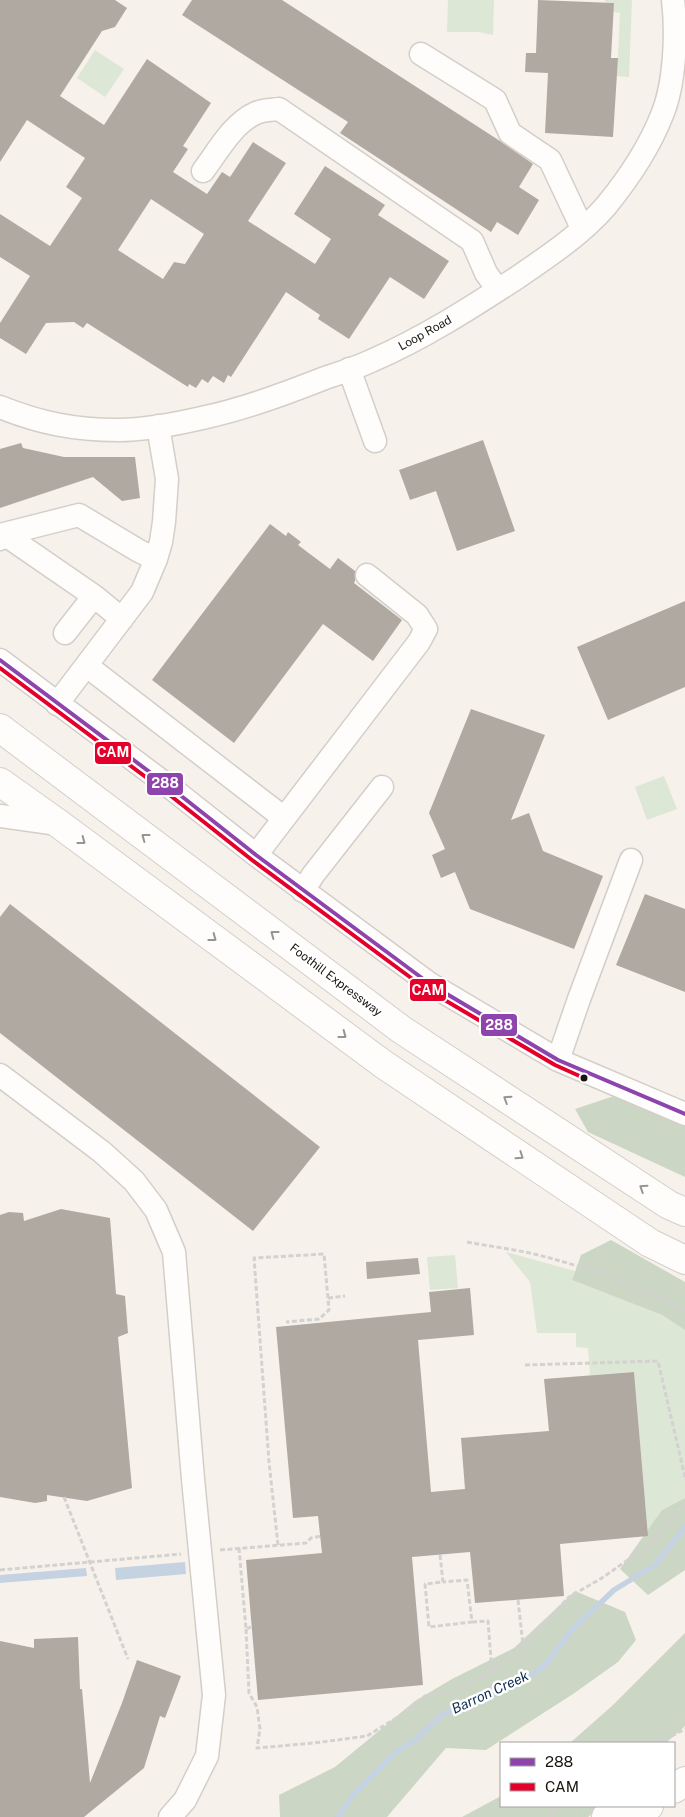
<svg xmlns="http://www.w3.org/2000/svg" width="685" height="1817" font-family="'Public Sans',sans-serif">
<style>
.green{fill:#dde7d6}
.forest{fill:#ccd6c5}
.water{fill:#c4d2e2}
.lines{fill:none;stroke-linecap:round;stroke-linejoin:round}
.stream{stroke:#c4d2e2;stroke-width:5.5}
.building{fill:#b0a9a2;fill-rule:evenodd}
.minor-casing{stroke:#d4cec8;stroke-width:25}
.major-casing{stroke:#d4cec8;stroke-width:30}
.highway-casing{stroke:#d4cec8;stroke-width:30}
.path{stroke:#d3d2d0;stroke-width:3;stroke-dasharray:5 2.5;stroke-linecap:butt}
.minor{stroke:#fefdfc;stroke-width:22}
.major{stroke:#fefdfc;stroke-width:28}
.highway{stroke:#fefdfc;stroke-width:28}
.bus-1-casing{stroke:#fff;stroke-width:8}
.bus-2-casing{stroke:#fff;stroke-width:8}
.bus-1{stroke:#8e44ad;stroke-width:4}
.bus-2{stroke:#e4002b;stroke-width:4}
.oneway{stroke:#979491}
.bus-dot{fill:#1a140e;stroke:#fff;stroke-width:2}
.labels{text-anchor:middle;stroke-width:5;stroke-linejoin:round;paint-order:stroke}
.street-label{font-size:12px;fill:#1a140e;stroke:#fff}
.water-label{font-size:14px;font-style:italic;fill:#0c2d50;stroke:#fff}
.line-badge{stroke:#fff;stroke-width:2}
.badge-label{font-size:14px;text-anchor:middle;font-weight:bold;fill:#fff}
</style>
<rect width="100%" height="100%" fill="#f7f1eb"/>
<path class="green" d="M 448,0 L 494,0 L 493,35 L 479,32 L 447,32 Z
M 605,0 L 632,0 L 629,77 L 617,76 L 620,13 L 613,12 L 614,3 L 605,2 Z
M 95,50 L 124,69 L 105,97 L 77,78 Z
M 664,776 L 677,809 L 647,820 L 635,787 Z
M 506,1252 L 575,1271 L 572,1280 L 662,1315 L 685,1330 L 685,1498 L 662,1510 L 648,1536 L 634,1372 L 590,1375 L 588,1348 L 576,1347 L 576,1333 L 537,1333 L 530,1282 Z
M 455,1255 L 458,1288 L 430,1290 L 427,1257 Z"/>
<path class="forest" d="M 614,1096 L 685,1125 L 685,1177 L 588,1132 L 575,1109 Z
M 611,1240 L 685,1282 L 685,1330 L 662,1315 L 572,1280 L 581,1255 Z
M 685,1498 L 685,1570 L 648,1595 L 620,1569 L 662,1510 Z
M 575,1591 L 625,1612 L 636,1640 L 618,1662 L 573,1694 L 486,1750 L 446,1748 L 387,1817 L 280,1817 L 279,1795 L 335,1767 L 415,1701 L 452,1679 L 514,1648 Z
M 685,1633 L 685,1726 L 666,1743 L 570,1743 L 613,1705 Z
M 501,1796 L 501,1806 L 602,1806 L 588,1817 L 462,1817 Z"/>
<path class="water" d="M 185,1562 L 186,1574 L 116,1580 L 115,1568 Z
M 86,1568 L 87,1576 L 0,1583 L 0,1575 Z"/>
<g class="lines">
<path class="stream" d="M 338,1817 L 354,1794 L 395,1753 L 417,1739 L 442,1715 L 457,1707 L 471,1704 L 523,1681 L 547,1663 L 572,1630 L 614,1590 L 655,1565 L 685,1527"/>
</g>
<path class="building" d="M 0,0 L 115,0 L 127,8 L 115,27 L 102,31 L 60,96 L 104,125 L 147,59 L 211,103 L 183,146 L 188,149 L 173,172 L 207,194 L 222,172 L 230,177 L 253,142 L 286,163 L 248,221 L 315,264 L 331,239 L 294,214 L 325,166 L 385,205 L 378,215 L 449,261 L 424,299 L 390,277 L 349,339 L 318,319 L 320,315 L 286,292 L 231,377 L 228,375 L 224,383 L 213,376 L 208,383 L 202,379 L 196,388 L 189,384 L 188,387 L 87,323 L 83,328 L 74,322 L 46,323 L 26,354 L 0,338 L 0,323 L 30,276 L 0,257 L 0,214 L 50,246 L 82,198 L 66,187 L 85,158 L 27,120 L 0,162 ZM 151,199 L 204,234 L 185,264 L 174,262 L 163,279 L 118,250 Z
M 192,0 L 282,0 L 500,141 L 533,164 L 519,187 L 539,200 L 518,235 L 497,222 L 491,232 L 340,133 L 348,122 L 182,15 Z
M 538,0 L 614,3 L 611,58 L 618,58 L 613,137 L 545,133 L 548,73 L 525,72 L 526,53 L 536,53 Z
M 483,440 L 515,531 L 457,551 L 436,491 L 410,500 L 399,470 Z
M 21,443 L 23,448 L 64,457 L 135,457 L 140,498 L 122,501 L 93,477 L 0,508 L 0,449 Z
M 270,524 L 286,536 L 288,532 L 301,542 L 298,545 L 330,569 L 338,558 L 355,571 L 355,581 L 354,583 L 402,620 L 373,661 L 323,624 L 234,743 L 152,680 Z
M 685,601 L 685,687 L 608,720 L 577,647 Z
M 471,709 L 545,735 L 511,820 L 529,813 L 543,851 L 603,876 L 574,949 L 470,909 L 455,872 L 441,878 L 432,855 L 445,849 L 429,813 Z
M 645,894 L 685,909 L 685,992 L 616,965 Z
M 10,904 L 320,1147 L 253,1231 L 0,1033 L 0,917 Z
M 61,1209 L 110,1218 L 116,1294 L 125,1296 L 128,1333 L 118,1337 L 132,1488 L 87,1501 L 47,1495 L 47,1501 L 35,1503 L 0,1497 L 0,1215 L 9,1212 L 23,1213 L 24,1221 Z
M 418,1258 L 420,1274 L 367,1279 L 366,1262 Z
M 470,1288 L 474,1335 L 418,1340 L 431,1492 L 465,1489 L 461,1438 L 549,1431 L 544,1379 L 634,1372 L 648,1536 L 560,1544 L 564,1596 L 475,1603 L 470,1552 L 412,1557 L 423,1685 L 258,1700 L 246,1560 L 322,1553 L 318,1516 L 293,1518 L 276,1327 L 431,1312 L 429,1292 Z
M 78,1637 L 80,1689 L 82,1689 L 90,1783 L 122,1703 L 137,1660 L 181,1676 L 165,1718 L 160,1716 L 144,1768 L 84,1817 L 0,1817 L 0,1641 L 34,1648 L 34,1639 Z"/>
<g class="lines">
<defs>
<path id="minor" d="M 421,54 L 495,100 L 510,133 L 550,160 L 582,228
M 203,171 C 218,151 233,123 256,113 C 263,110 272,110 279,109 L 472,241 L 486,273 L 498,290
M 349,369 L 375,441
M 0,407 C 40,423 74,430 118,430 C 144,430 176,424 202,418 C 244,409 284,394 325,378 C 340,373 356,368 371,361 C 422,339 469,309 515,279 C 546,258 582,234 606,206 C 628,179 649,148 662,115 C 675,84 677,33 673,0
M 4,534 L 94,596
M 0,539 L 4,534 L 79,515 L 139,551 L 156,559
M 65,633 L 94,596 L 122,619
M 0,660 L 175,791 L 256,855 L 430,984 L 558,1060 L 685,1114
M 87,666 L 284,818
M 57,704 L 142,592 L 156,559 L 161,542 L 164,522 L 167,479 L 158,426
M 0,816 L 58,824
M 256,855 L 419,642 L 426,629 L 417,615 L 367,575
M 303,891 L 313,875 L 382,787
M 558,1060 L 579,999 L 631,860
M 0,1075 L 102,1152 L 134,1181 L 156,1210 L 174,1252 L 193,1479 L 214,1695 L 207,1756 L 185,1800 L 170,1817"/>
<path id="major" d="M 674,1789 L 685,1781
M 606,1817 L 623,1806
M 632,1817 L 649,1806"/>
<path id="highway" d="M 0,728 L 402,1030 L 669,1205 L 685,1212
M 0,782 L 59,824 L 383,1064 L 650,1243 L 685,1260"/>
</defs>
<use href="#minor" class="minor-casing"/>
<use href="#major" class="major-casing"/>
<use href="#highway" class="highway-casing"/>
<path class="path" d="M 467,1242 C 493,1247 521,1250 546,1257 C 591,1269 644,1288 685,1310
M 328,1298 L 345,1296
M 525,1365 L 658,1361 L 685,1477
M 64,1497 L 128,1659
M 278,1545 L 269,1462 L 254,1258 L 324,1254 L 329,1310 L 319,1319 L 286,1322
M 239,1548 L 246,1629 L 251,1627
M 220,1550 L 306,1543 L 311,1538 L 321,1536
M 440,1555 L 443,1582 L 425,1584 L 429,1627 L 472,1622 L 467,1580 L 443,1582
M 0,1570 L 181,1554
M 518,1600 L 523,1645
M 472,1622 L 488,1621 L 492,1672
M 246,1629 L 249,1693 L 257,1707 L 260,1729 L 257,1748 L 314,1743 L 367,1736 L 398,1717 L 425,1696 L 451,1692 L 492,1672 L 523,1646 L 569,1597 L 602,1578 L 648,1546 L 685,1503
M 658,1743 L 685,1729
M 548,1817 L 561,1806"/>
<use href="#minor" class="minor"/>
<use href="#major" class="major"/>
<use href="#highway" class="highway"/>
<defs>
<path id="bus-1" d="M 0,660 L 175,791 L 256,855 L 430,984 L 558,1060 L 685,1114"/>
<path id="bus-2" d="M 0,668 L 171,796 L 252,860 L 426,989 L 555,1065 L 584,1078"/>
</defs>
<use href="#bus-1" class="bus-1-casing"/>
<use href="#bus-2" class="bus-2-casing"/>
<use href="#bus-1" class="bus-1"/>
<use href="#bus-2" class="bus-2"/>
</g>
<defs><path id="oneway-chevron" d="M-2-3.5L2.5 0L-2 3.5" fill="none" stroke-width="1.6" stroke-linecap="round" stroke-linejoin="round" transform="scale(1.25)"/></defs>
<g class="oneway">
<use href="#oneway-chevron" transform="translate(145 837) rotate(-143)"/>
<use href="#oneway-chevron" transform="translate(82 841) rotate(37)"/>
<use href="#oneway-chevron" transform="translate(274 934) rotate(-143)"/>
<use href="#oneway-chevron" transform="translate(213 938) rotate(37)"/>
<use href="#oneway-chevron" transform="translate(343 1035) rotate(37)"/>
<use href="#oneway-chevron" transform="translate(507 1099) rotate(-147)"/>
<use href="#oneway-chevron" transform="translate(520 1156) rotate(34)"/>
<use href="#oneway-chevron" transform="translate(643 1188) rotate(-147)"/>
</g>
<circle class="bus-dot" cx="584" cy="1078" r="4.5"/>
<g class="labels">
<g class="street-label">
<text transform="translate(425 333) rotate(-29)" y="4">Loop Road</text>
<text transform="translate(336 980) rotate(37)" y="4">Foothill Expressway</text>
</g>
<g class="water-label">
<text transform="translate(490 1692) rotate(-25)" y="5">Barron Creek</text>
</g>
</g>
<g class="line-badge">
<rect x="94" y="741" width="38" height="24" rx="5" fill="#e4002b"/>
<rect x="146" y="772" width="38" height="24" rx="5" fill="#8e44ad"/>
<rect x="409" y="978" width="38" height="24" rx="5" fill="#e4002b"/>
<rect x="480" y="1013" width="38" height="24" rx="5" fill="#8e44ad"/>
</g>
<g class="badge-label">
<text x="113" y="757">CAM</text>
<text x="165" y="788">288</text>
<text x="428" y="995">CAM</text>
<text x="499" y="1030">288</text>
</g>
<rect x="500" y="1742" width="175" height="65" fill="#ffffff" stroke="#a3a19f"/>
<rect x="510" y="1758" width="25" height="8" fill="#8e44ad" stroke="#a3a19f"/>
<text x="545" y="1767" font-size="15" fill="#1a140e">288</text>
<rect x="510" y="1783" width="25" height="8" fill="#e4002b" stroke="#a3a19f"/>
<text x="545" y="1792" font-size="15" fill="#1a140e">CAM</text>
</svg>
